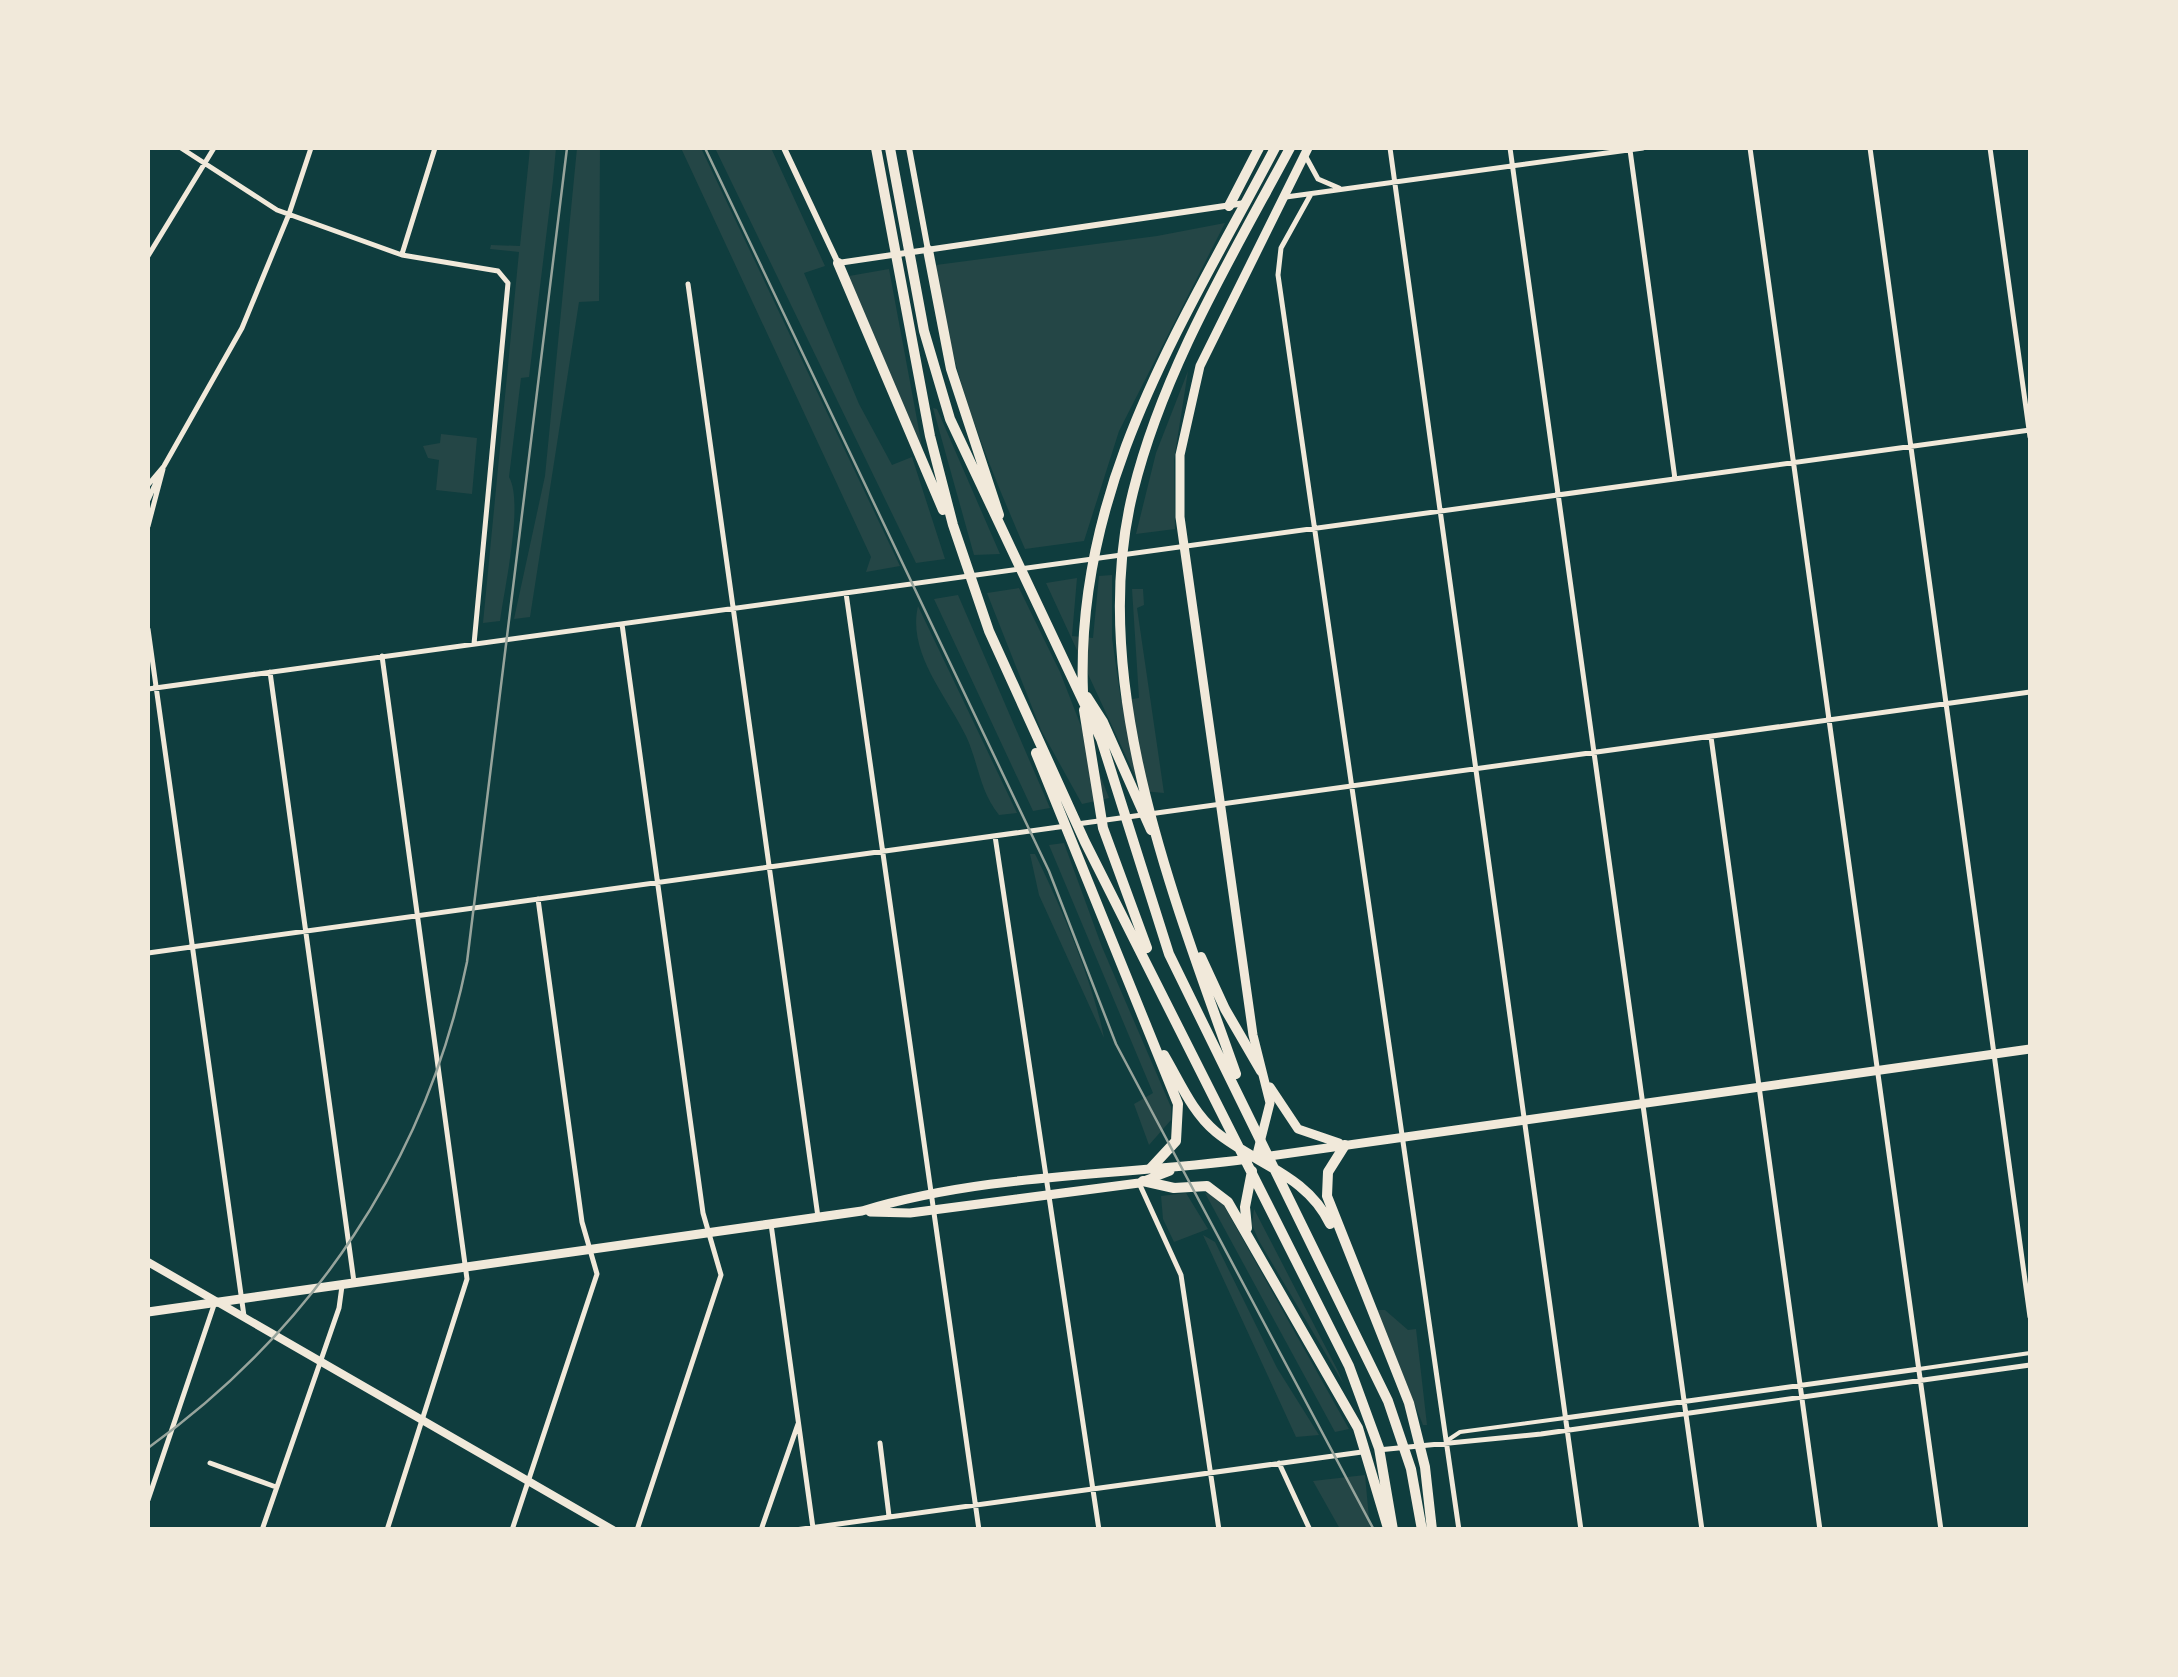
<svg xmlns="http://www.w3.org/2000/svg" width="2178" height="1677" font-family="'Nunito Sans',sans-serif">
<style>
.green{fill:#244646}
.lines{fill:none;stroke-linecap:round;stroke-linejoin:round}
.pedestrian{stroke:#f1e9da;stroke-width:4}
.minor{stroke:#f1e9da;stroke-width:5}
.tertiary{stroke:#f1e9da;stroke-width:6}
.secondary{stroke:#f1e9da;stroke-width:8}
.primary{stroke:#f1e9da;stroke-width:9}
.motorway{stroke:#f1e9da;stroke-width:10}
.rail{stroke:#97a49c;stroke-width:2.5}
</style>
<rect width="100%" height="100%" fill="#0f3d3e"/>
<path class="green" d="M 530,148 L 556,148 L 553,180 L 529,377 L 521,378 L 509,477 C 524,503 504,589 500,621 L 483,623 L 519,252 L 490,249 L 491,245 L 520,246 Z
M 577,148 L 600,148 L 599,301 L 579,302 L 530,617 L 514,619 L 545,476 Z
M 681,148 L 701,148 L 900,566 L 866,572 L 871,557 Z
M 715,148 L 771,148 L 825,266 L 804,273 L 859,404 L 892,465 L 912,457 L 945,559 L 916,563 Z
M 1225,223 L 1119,431 L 1084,541 L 1025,549 C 985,456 948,366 936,265 L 1157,236 Z
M 889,269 L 923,452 L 850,284 L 849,276 Z
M 1188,371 L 1174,460 L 1175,529 L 1136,534 L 1156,453 Z
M 933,408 L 937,409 L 1000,554 L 974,555 Z
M 441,434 L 477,438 L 472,494 L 436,490 L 439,460 L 428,458 L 423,446 L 440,443 Z
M 1112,575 L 1112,638 L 1121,701 L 1139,698 L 1132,589 L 1143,589 L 1144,605 L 1137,608 L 1164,793 L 1142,791 L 1046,583 L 1077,578 L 1072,636 L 1093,638 L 1099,576 Z
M 1019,588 L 1060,672 L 1109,798 L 1082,804 L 1041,730 L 987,593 Z
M 958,595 L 1050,808 L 1033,811 L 934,599 Z
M 918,606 L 1017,813 L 999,815 C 979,790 979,764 966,736 C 947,696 907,653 918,606 Z
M 1064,843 L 1102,947 L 1171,1107 L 1171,1120 L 1149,1145 L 1134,1104 L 1153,1093 L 1049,845 Z
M 1030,854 L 1035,854 C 1060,904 1094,984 1104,1038 L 1039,895 Z
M 1186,1193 L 1208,1229 L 1174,1242 L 1163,1219 L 1161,1196 Z
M 1205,1193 L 1216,1195 L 1223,1204 L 1349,1429 L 1335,1432 Z
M 1254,1209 L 1338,1371 L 1343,1383 L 1259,1241 L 1252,1225 Z
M 1203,1235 L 1215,1242 L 1277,1368 L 1319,1435 L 1296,1437 Z
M 1377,1310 L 1385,1310 L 1408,1330 L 1416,1329 L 1427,1425 L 1423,1425 Z
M 1365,1475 L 1370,1529 L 1340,1529 L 1313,1481 Z"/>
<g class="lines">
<path class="pedestrian" d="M 1919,1369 L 2030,1353
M 1448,1440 L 1460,1432 L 1565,1418"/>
<path class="minor" d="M 181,148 L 277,210 L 402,255 L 498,271 L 508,283 L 474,644
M 1390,148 L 1581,1530
M 1510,148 L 1702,1530
M 1750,148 L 1941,1530
M 1870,148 L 2030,1317
M 1990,148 L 2030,437
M 1630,150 L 1675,479
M 1306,157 L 1318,179 L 1339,188
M 1311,194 L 1281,248 L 1278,275 L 1459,1530
M 1286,197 L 1643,148
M 402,254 L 435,148
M 148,256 L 214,148
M 688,284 L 818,1217
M 148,485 L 164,466 L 242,328 L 289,214 L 311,148
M 148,500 L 158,478
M 148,526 L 163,469
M 846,593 L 979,1530
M 622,624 L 703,1213 L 721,1275 L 637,1530
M 148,629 L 244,1316
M 382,656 L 467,1279 L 387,1530
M 270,672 L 354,1282
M 148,689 L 2030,430
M 1711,737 L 1820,1530
M 1077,824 L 2030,692
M 995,836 L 1099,1530
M 148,953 L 1066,826
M 1139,1183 L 1181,1275 L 1219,1530
M 771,1224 L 813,1528
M 1565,1418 L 1919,1369
M 880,1443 L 889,1516
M 1378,1450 L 1541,1434 L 2030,1365
M 210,1463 L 276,1487
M 1279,1463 L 1310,1530
M 148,1500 L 214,1305
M 262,1530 L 339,1308 L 342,1286
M 512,1530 L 597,1274 L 582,1222 L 538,899
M 761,1530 L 798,1424
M 795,1530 L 1362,1452"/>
<path class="tertiary" d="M 784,148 L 838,263 L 1245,203
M 909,148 L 928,250"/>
<path class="secondary" d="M 148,1262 L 613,1530"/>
<path class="primary" d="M 1270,1087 L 1298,1129 L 1339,1143
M 1263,1157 L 2030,1049
M 1256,1158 L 1270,1103 L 1253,1035 L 1180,517 L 1180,455 L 1200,366 L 1308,148
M 870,1212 L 910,1213 L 1139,1183 L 1170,1171
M 148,1312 L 862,1211 C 987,1173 1120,1176 1248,1159"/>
<path class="motorway" d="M 876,148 L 930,436 L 953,525 L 989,631 L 1085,842 L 1349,1366 L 1379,1448 L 1393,1530
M 890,148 L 924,331 L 950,419 L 1101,739 L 1169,954 L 1388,1401 L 1411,1469 L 1422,1530
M 1229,206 L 1259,148
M 928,250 L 951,369 L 999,515
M 838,263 L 943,510
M 1083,693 C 1075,484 1182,325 1275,148
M 1087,697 L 1103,722 L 1151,830
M 1084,710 L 1103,828 L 1147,948
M 1036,753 L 1178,1104 L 1176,1141 L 1151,1168
M 1201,957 L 1225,1009 L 1261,1071
M 1164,1055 C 1180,1082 1192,1112 1216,1132 C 1255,1164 1307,1175 1330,1224
M 1236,1074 C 1174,898 1086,681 1133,492 C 1163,370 1231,258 1290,148
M 1345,1145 L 1328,1172 L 1327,1196 L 1409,1403 L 1425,1467 L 1432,1530
M 1143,1181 L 1174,1188 L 1207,1186 L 1228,1202 L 1358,1428 L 1387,1525
M 1247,1228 L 1245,1207 L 1252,1171"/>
<path class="rail" d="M 705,148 L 1049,871 L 1116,1044 L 1374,1530
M 148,1448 C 312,1330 427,1160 467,962 L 567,148"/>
</g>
<rect width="2178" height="1677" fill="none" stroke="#f1e9da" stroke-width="300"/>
</svg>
